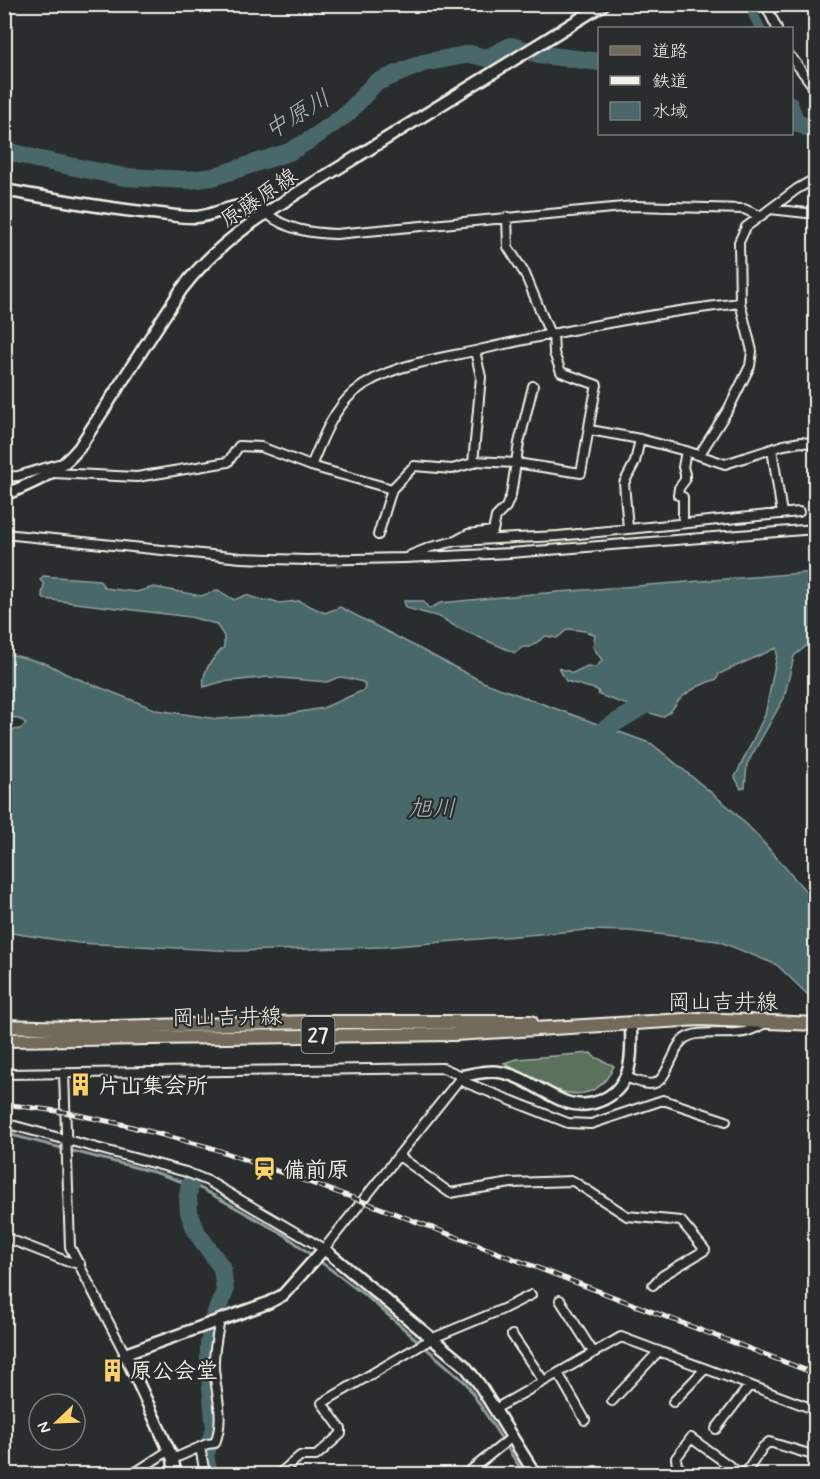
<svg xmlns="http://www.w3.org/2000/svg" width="820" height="1479" font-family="Mynerve,'Klee One',sans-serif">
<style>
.green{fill:#5a715d;stroke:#a7b1a2;stroke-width:1.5}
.water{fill:#4a686b;stroke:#8e9f9d;stroke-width:1.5}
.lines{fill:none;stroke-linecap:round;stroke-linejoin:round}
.stream{stroke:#8e9f9d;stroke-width:3}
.canal{stroke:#4a686b;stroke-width:10}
.river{stroke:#4a686b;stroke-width:18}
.minor-casing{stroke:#f4f1e8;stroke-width:12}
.tertiary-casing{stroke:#f4f1e8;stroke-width:15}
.secondary-casing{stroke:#f4f1e8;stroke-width:15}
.primary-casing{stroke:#f4f1e8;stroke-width:16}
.minor{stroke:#2a2d2e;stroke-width:8}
.tertiary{stroke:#2a2d2e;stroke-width:10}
.secondary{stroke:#2a2d2e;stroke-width:10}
.primary{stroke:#726b5a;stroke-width:12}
.rail-casing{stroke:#f4f1e8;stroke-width:5}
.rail{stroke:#2a2d2e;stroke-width:3;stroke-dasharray:9;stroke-linecap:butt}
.labels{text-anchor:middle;stroke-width:4.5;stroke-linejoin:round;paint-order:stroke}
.shield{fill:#2a2d2e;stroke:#b7b6b0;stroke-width:1.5}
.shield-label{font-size:21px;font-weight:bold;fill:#f4f1e8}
.street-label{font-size:22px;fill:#f4f1e8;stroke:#2a2d2e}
.poi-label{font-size:22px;font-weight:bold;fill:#f4f1e8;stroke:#2a2d2e;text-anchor:start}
.water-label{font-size:24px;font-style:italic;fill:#b0bab6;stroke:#2a2d2e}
</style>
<rect width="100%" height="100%" fill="#2a2d2e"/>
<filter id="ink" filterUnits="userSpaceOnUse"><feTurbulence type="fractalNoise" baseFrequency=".0167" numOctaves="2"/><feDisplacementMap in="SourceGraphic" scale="12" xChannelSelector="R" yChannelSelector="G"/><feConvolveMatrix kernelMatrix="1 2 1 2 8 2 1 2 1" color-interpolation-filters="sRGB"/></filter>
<g filter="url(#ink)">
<path class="green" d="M 591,1053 L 593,1056 L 614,1066 C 589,1120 539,1082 504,1063 L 517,1059 Z"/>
<path class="water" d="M 815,572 L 815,639 L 794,656 L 784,698 L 747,764 L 745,787 L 741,789 L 735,777 L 765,715 L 777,655 L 776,648 L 719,674 L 717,679 C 704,683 693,688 682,697 C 672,705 676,710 662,717 L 599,695 L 598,690 L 566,681 L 559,668 L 573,673 L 587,666 L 597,667 L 602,660 L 593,647 L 595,635 L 585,631 L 568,629 L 557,638 L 546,636 L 530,647 L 523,647 L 515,653 L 458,628 L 440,617 L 406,608 L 404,601 L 423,601 L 429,609 L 440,603 L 533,594 Z
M 43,576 L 99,580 L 105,588 L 136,592 L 154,587 L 201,596 L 218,590 L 234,600 L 246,595 L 264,601 L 271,600 L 279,603 L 299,601 L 325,613 L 340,607 L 483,682 L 652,744 L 730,808 L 757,835 L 815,902 L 815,995 L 808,995 L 777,965 L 718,941 L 630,931 L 587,930 L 384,947 L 237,951 L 78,943 L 5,932 L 5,731 L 20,729 L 26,724 L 23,721 L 5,714 L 5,653 L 48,664 L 66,674 L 157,710 L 217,719 L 289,714 L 323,708 L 364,690 L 365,685 L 363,682 L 347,678 L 339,677 L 327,682 L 269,677 L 221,682 L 204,687 C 201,671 214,657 224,647 L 224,636 L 216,624 L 190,617 L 44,599 L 42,595 L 44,584 L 40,580 Z"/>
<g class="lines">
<path class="stream" d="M 4,1133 L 157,1173 L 200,1188 L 285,1235 L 370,1299 L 466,1383 L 524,1474
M 598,1345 L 619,1333 L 623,1334
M 547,1375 L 584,1353
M 498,1402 L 536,1381"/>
<path class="canal" d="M 748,4 L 760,28
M 792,101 L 801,124"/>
<path class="river" d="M 792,120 L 816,132
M 4,150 L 36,159 L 124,177 L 189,180 L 213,177 L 289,152 L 310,140 L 347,114 L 375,83 L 423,63 L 470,54 L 487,58 L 511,46 L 543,55 L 600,62
M 587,740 L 658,697
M 190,1184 L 188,1196 L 189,1213 L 197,1233 L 222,1268 L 225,1291 L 214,1317 L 209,1345 L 209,1367 L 215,1429 L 205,1455 L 209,1474"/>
<defs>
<path id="minor" d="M 765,4 L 777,28
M 792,58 L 816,90
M 770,209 L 816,214
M 267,214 C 288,230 310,233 336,234 L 634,206 L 744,209 L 760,216
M 507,217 L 508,247 L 525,274 L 550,334
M 590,430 L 640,439 L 686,451 L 725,464 L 784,445 L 801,442 L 816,444
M 772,449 L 782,514
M 700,454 L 729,408 L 750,366 L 752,351 L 740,303 L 739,242 L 746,227 L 797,189 L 816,178
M 474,461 L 516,463 L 581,473 C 587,443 590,415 597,385 L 561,372 L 554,353 L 553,333
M 311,466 C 322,440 332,411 354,392 C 386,365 439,359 479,350 C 566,330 651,313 740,303
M 53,473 L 137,477 L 228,462 L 239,446 L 261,447 L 311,466 L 392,489
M 4,477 L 18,476 L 58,464
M 683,523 L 683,497 L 678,495 L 679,488 L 685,480 L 685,474 L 683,467 L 686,451
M 628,528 L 624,483 L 635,462 L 640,439
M 4,534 L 241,558 L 307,560 L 404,558 L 510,553 L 816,529
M 378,535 L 392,489 L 414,466 L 452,469 L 473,463 L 481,377 L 475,351
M 457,540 L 468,534 L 493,531 L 496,517 L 506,507 L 511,495 L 519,443 L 533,386
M 411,555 L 431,547 L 456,541 L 558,536 L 799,512
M 64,1073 L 70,1247 L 125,1354
M 4,1074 L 443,1068 L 462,1076 L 324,1249 L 208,1181 L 186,1172 L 4,1123
M 626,1077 C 659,1091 660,1084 674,1055 C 676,1049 679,1043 684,1039 C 698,1028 731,1037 748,1031 C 754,1029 760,1026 765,1023
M 459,1080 L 568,1123 L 591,1124 L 663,1100 L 726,1121
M 399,1156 L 450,1193 L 511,1183 L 573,1181 L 627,1216 L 681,1221 L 705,1250 L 662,1276 L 653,1285
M 4,1237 L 66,1261 L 80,1264
M 560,1300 L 593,1352
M 512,1335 L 543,1380
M 558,1373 L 585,1420
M 612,1401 L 659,1351
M 673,1402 L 705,1369
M 495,1409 L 621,1337 L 816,1410
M 716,1429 L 749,1386
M 200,1447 L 205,1474
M 173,1459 L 207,1444 L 215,1443 C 225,1417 216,1395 214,1368 C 213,1352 217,1336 220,1320
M 133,1474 L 168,1451
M 279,1474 L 300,1456 L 316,1456 L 341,1434 L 341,1429 L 322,1403 L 433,1338 L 503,1309 L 531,1295
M 466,1474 L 512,1437
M 589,1474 L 595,1471
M 688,1474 L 677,1466 L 676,1458 L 691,1438 L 741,1474
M 745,1474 L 763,1447 L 769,1442 L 816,1456"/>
<path id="tertiary" d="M 4,190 C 53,199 102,208 151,213 C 166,214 182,218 197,217 C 220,215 246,194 267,214
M 462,1076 C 474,1074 487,1070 499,1072 C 522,1075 544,1094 566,1102 C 588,1110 615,1099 625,1078 C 633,1063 631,1040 631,1023"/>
<path id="secondary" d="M 4,492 L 11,492 C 38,481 60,471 79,448 L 181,290 C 226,230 296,195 358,156 C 440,105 522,54 604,4
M 175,1474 L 173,1459 L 125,1354 L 268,1303 L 283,1295 L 324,1249 L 465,1366 L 479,1384 L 535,1474"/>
<path id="primary" d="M 4,1026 L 70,1028 L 312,1022 L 531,1022
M 4,1040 L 454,1034 L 700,1019 L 816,1024"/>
</defs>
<use href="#minor" class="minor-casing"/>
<use href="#tertiary" class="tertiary-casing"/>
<use href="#secondary" class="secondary-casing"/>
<use href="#primary" class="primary-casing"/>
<use href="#minor" class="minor"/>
<use href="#tertiary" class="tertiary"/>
<use href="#secondary" class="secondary"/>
<use href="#primary" class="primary"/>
<defs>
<path id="rail" d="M 4,1104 L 64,1112 L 121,1124 L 212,1148 L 362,1201 L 816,1374"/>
</defs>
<use href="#rail" class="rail-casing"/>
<use href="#rail" class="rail"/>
</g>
</g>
<defs>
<symbol id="building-bare" viewBox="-9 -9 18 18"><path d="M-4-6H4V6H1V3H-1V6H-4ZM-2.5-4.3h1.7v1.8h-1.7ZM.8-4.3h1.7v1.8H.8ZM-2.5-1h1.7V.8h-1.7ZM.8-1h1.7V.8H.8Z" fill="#ffd166" stroke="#2a2d2e" stroke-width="2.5" paint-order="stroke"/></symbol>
<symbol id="station-bare" viewBox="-9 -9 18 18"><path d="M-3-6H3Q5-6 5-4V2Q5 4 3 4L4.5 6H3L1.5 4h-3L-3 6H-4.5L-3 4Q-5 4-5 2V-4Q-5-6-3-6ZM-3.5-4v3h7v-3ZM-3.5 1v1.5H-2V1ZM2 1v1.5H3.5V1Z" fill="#ffd166" stroke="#2a2d2e" stroke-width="2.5" paint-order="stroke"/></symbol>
</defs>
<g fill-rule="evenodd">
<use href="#building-bare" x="64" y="1068" width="33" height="33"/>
<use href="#station-bare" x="248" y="1152" width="33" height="33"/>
<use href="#building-bare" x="96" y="1354" width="33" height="33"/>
</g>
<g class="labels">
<rect class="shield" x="301.5" y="1017" width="33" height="36" rx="4.5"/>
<g class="shield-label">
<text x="318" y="1042">27</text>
</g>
<g class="street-label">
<text transform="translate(258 197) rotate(-34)" y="8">原藤原線</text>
<text x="723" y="1009">岡山吉井線</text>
<text transform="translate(227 1016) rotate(-1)" y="8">岡山吉井線</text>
</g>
<g class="poi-label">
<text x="98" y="1093">片山集会所</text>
<text x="283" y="1177">備前原</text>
<text x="130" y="1378">原公会堂</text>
</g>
<g class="water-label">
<text transform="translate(297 114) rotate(-31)" y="8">中原川</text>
<text x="432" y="816">旭川</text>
</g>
</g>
<rect width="820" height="1479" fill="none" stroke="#2a2d2e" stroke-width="24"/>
<rect x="12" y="12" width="796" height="1455" fill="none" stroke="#f4f1e8" stroke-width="2" filter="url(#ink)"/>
<rect x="598" y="27" width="195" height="108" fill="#2a2d2e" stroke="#7b7b78" stroke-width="1.5"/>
<rect x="610" y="46" width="30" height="9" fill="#726b5a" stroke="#7b7b78" stroke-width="1.5"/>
<text x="652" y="57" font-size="18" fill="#f4f1e8">道路</text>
<rect x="610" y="76" width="30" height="9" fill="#f4f1e8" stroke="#7b7b78" stroke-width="1.5"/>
<text x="652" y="87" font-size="18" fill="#f4f1e8">鉄道</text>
<rect x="610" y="102" width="30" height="18" fill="#4a686b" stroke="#7b7b78" stroke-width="1.5"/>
<text x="652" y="117" font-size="18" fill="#f4f1e8">水域</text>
<g transform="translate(57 1422) rotate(247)"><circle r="28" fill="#2a2d2e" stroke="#7b7b78" stroke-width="1.5"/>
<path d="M0-4.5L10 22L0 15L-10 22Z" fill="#ffd166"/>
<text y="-9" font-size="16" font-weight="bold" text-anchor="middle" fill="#f4f1e8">N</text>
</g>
</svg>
